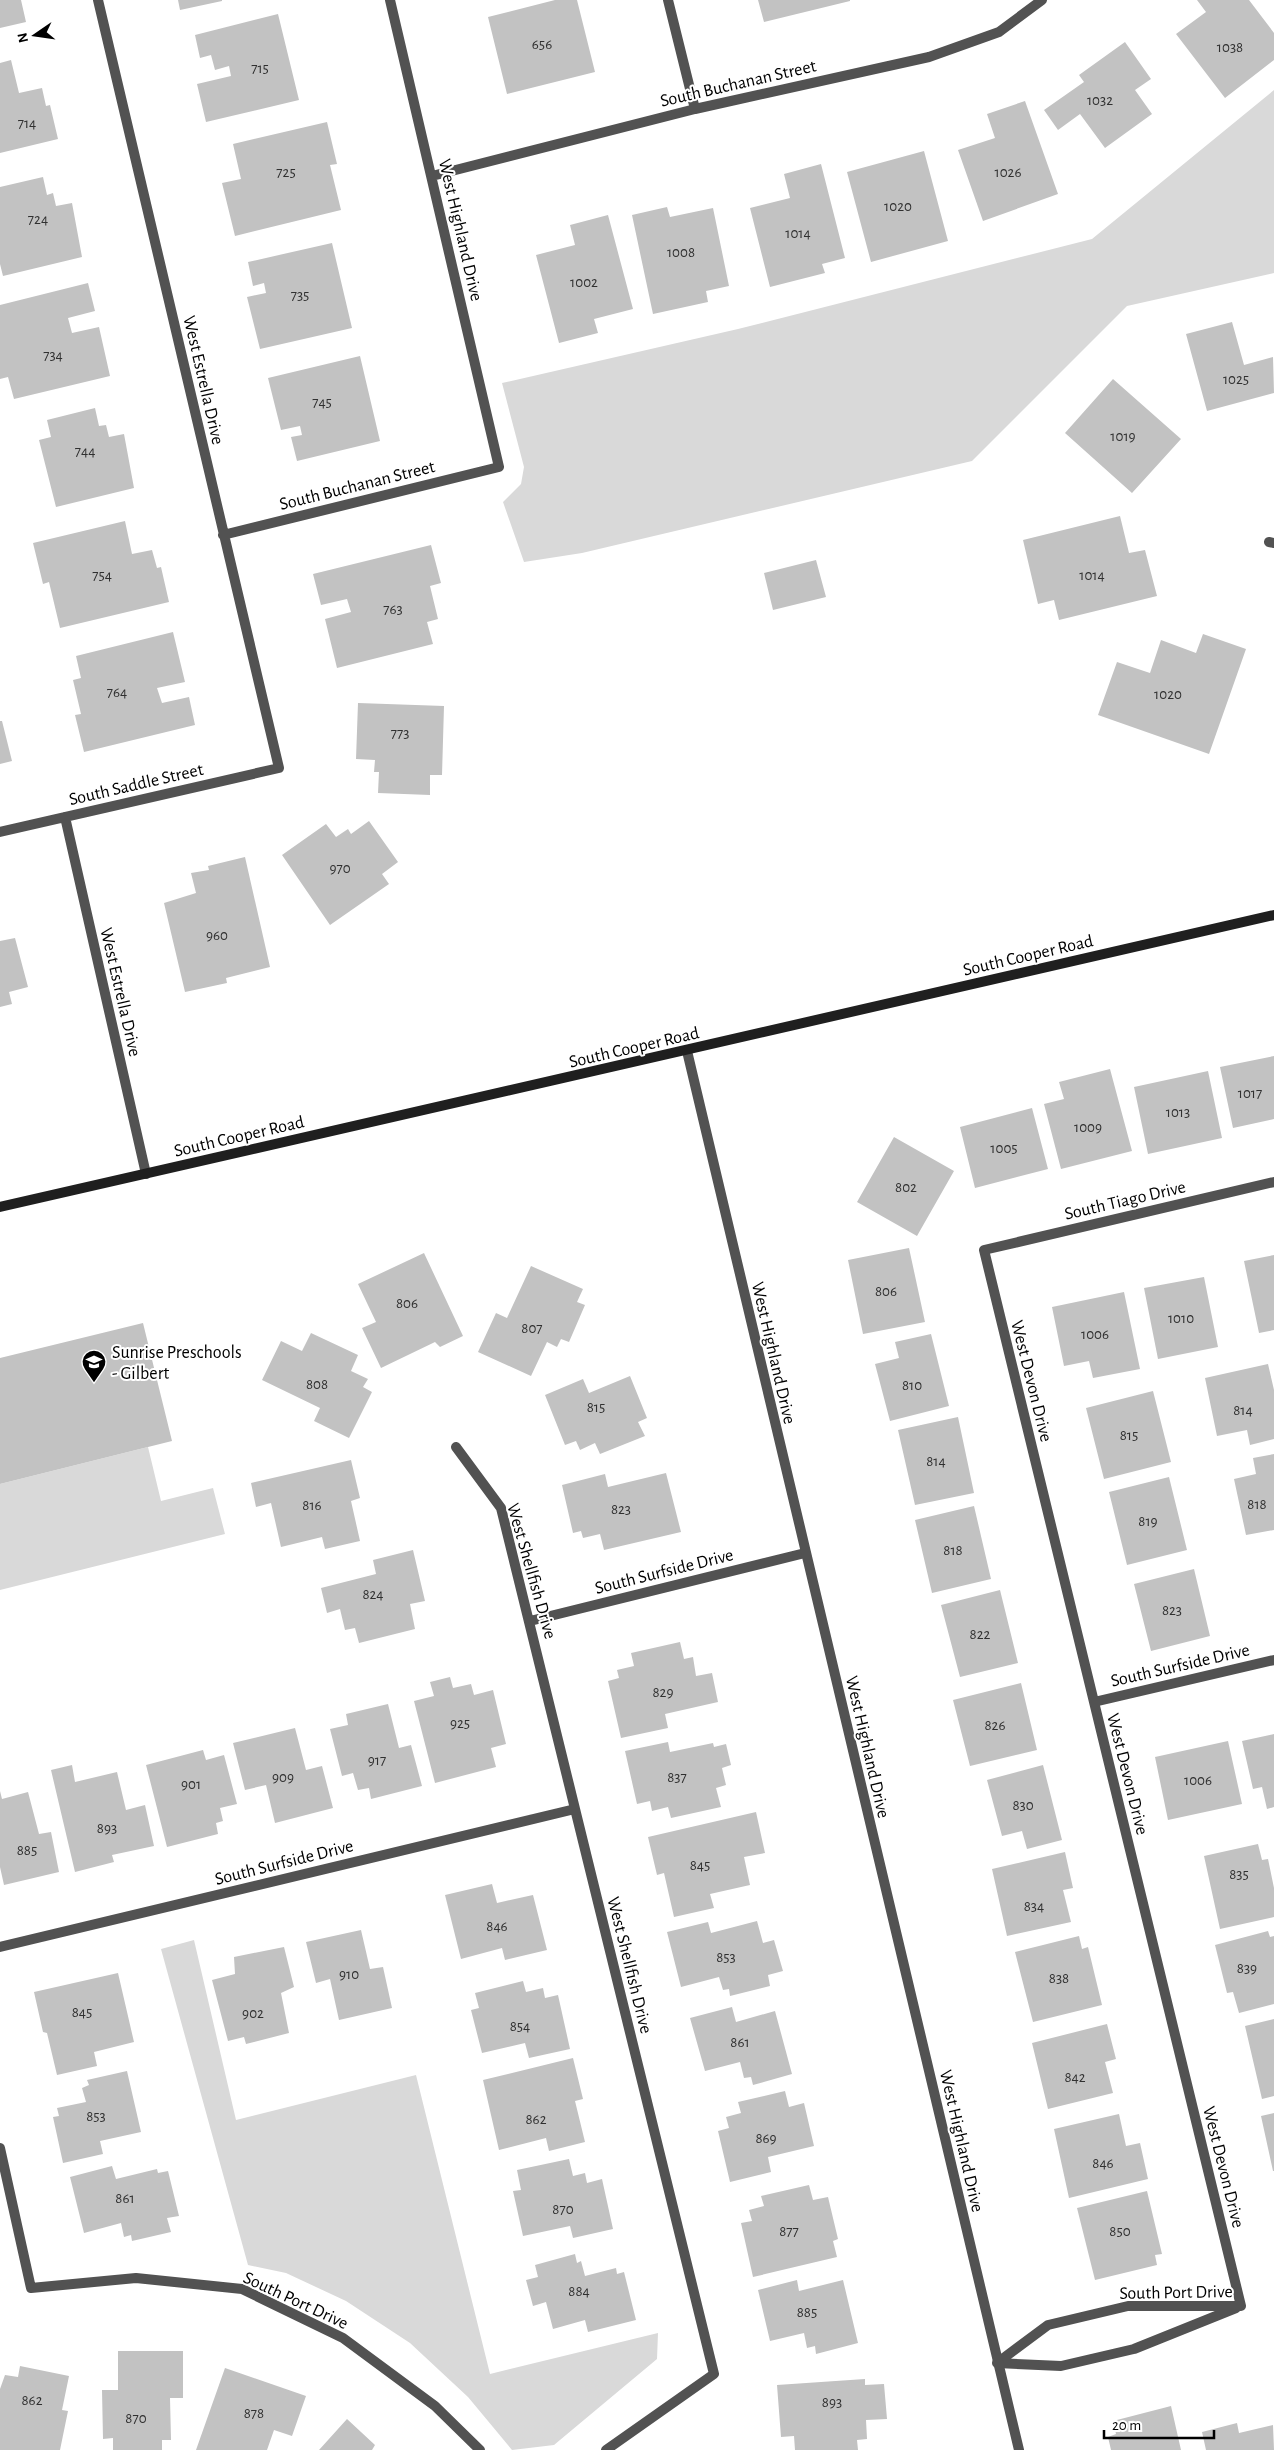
<svg xmlns="http://www.w3.org/2000/svg" width="1274" height="2450" font-family="'Alegreya Sans',sans-serif">
<style>
.green{fill:#d9d9d9}
.building{fill:#c2c2c2}
.lines{fill:none;stroke-linecap:round;stroke-linejoin:round}
.minor{stroke:#525252;stroke-width:10}
.tertiary{stroke:#525252;stroke-width:10}
.secondary{stroke:#1f1f1f;stroke-width:10}
.labels{text-anchor:middle;stroke-width:4;stroke-linejoin:round;paint-order:stroke}
.number-label{font-size:15px;fill:#303030}
.street-label{font-size:18px;fill:#000;stroke:#fff}
.poi-label{font-size:18px;fill:#000;stroke:#fff;text-anchor:start}
</style>
<rect width="100%" height="100%" fill="#fff"/>
<path class="green" d="M 1274,90 L 1274,273 L 1127,306 L 972,461 L 582,553 L 524,562 L 503,502 L 521,484 L 524,467 L 502,383 L 738,329 L 1092,239 Z
M 148,1447 L 161,1501 L 213,1488 L 225,1534 L 0,1590 L 0,1484 Z
M 194,1940 L 236,2120 L 416,2075 L 490,2374 L 658,2333 L 657,2359 L 554,2445 L 512,2450 L 468,2397 L 410,2343 L 346,2301 L 286,2273 L 248,2265 L 161,1949 Z"/>
<path class="building" d="M 0,0 L 21,0 L 26,22 L 0,28 Z
M 178,0 L 222,0 L 222,1 L 180,10 Z
M 555,0 L 577,0 L 595,72 L 507,94 L 488,17 Z
M 758,0 L 850,0 L 850,1 L 764,22 Z
M 1197,0 L 1249,0 L 1274,33 L 1274,60 L 1225,98 L 1176,34 L 1206,12 Z
M 278,14 L 299,100 L 206,122 L 197,84 L 231,76 L 229,66 L 215,70 L 211,55 L 200,58 L 195,35 Z
M 1125,42 L 1151,79 L 1135,90 L 1152,114 L 1105,148 L 1080,114 L 1058,130 L 1044,110 L 1084,82 L 1079,75 Z
M 11,60 L 19,93 L 42,88 L 46,106 L 50,105 L 58,139 L 0,153 L 0,63 Z
M 1025,101 L 1058,194 L 983,221 L 958,150 L 995,138 L 987,114 Z
M 327,122 L 337,164 L 330,165 L 341,210 L 235,236 L 222,183 L 241,179 L 233,144 Z
M 924,151 L 948,241 L 871,262 L 847,172 Z
M 821,164 L 845,258 L 822,264 L 825,273 L 770,287 L 750,208 L 790,198 L 784,174 Z
M 43,177 L 47,195 L 53,193 L 56,206 L 72,203 L 82,257 L 3,276 L 0,264 L 0,187 Z
M 667,207 L 670,217 L 713,208 L 729,286 L 706,291 L 708,302 L 653,314 L 632,215 Z
M 608,215 L 633,309 L 594,319 L 598,333 L 559,343 L 536,255 L 575,245 L 570,225 Z
M 332,243 L 352,328 L 260,349 L 247,297 L 266,293 L 264,283 L 253,286 L 248,262 Z
M 88,283 L 95,311 L 68,318 L 72,333 L 99,327 L 110,376 L 14,399 L 8,377 L 0,379 L 0,305 Z
M 1232,322 L 1244,365 L 1273,357 L 1274,393 L 1207,411 L 1186,334 Z
M 360,356 L 380,441 L 297,461 L 291,437 L 302,435 L 300,426 L 281,430 L 268,378 Z
M 1113,379 L 1181,439 L 1132,493 L 1065,433 Z
M 95,408 L 99,426 L 106,425 L 109,437 L 124,434 L 134,488 L 56,507 L 39,440 L 51,437 L 47,420 Z
M 1120,516 L 1129,553 L 1145,550 L 1157,596 L 1059,620 L 1054,600 L 1038,604 L 1023,540 Z
M 125,521 L 132,554 L 152,550 L 157,568 L 161,567 L 169,602 L 60,628 L 49,582 L 43,584 L 33,543 Z
M 431,545 L 441,583 L 430,586 L 438,619 L 427,622 L 433,644 L 337,668 L 325,619 L 351,612 L 347,599 L 321,605 L 313,574 Z
M 816,560 L 826,597 L 773,610 L 764,573 Z
M 173,632 L 185,682 L 157,688 L 162,703 L 189,697 L 195,725 L 84,752 L 75,715 L 81,714 L 73,680 L 81,678 L 76,656 Z
M 1203,634 L 1246,649 L 1209,754 L 1098,715 L 1117,662 L 1150,673 L 1161,640 L 1196,653 Z
M 358,703 L 444,706 L 442,775 L 430,775 L 430,795 L 378,793 L 379,772 L 374,772 L 375,760 L 356,759 Z
M 0,721 L 2,721 L 12,761 L 0,764 Z
M 369,821 L 398,862 L 382,874 L 389,884 L 330,925 L 282,855 L 326,824 L 336,837 L 348,829 L 351,834 Z
M 245,857 L 270,967 L 226,978 L 227,983 L 185,992 L 164,903 L 196,893 L 191,873 L 209,870 L 208,866 Z
M 15,938 L 28,987 L 9,992 L 12,1004 L 0,1007 L 0,941 Z
M 1274,1056 L 1274,1119 L 1233,1128 L 1220,1067 Z
M 1110,1069 L 1132,1151 L 1061,1169 L 1044,1104 L 1064,1099 L 1059,1082 Z
M 1208,1071 L 1222,1138 L 1148,1154 L 1134,1087 Z
M 1032,1108 L 1048,1169 L 975,1188 L 960,1127 Z
M 894,1137 L 954,1171 L 917,1236 L 857,1202 Z
M 909,1248 L 925,1322 L 863,1334 L 848,1260 Z
M 424,1253 L 463,1336 L 440,1347 L 435,1342 L 381,1368 L 362,1328 L 376,1322 L 358,1284 Z
M 1274,1255 L 1274,1330 L 1259,1333 L 1244,1261 Z
M 531,1266 L 583,1289 L 577,1302 L 585,1305 L 569,1342 L 561,1339 L 557,1347 L 547,1342 L 531,1376 L 478,1352 L 496,1313 L 507,1318 Z
M 1204,1277 L 1218,1347 L 1158,1359 L 1144,1288 Z
M 1124,1292 L 1140,1369 L 1093,1378 L 1089,1361 L 1064,1366 L 1052,1307 Z
M 143,1323 L 172,1441 L 0,1484 L 0,1358 Z
M 311,1333 L 358,1355 L 351,1371 L 368,1379 L 363,1387 L 372,1392 L 349,1438 L 314,1421 L 320,1408 L 262,1380 L 281,1341 L 302,1351 Z
M 931,1334 L 949,1406 L 890,1421 L 875,1364 L 899,1358 L 895,1342 Z
M 1268,1364 L 1274,1390 L 1274,1439 L 1250,1445 L 1247,1430 L 1217,1436 L 1205,1378 Z
M 630,1376 L 647,1418 L 638,1422 L 645,1436 L 600,1454 L 595,1443 L 580,1450 L 576,1441 L 565,1445 L 545,1395 L 583,1379 L 589,1393 Z
M 1153,1391 L 1171,1462 L 1104,1479 L 1086,1408 Z
M 958,1417 L 974,1493 L 915,1505 L 898,1430 Z
M 1274,1454 L 1274,1530 L 1246,1535 L 1234,1479 L 1256,1474 L 1253,1458 Z
M 351,1460 L 360,1498 L 351,1501 L 360,1541 L 325,1549 L 322,1537 L 281,1547 L 271,1503 L 256,1507 L 251,1483 Z
M 666,1473 L 681,1532 L 604,1550 L 600,1534 L 583,1538 L 581,1531 L 573,1533 L 562,1485 L 605,1474 L 608,1487 Z
M 1169,1477 L 1187,1550 L 1127,1565 L 1109,1492 Z
M 974,1506 L 991,1579 L 932,1593 L 915,1520 Z
M 413,1550 L 425,1601 L 410,1604 L 415,1629 L 359,1643 L 355,1628 L 345,1630 L 340,1609 L 327,1613 L 321,1588 L 376,1574 L 373,1560 Z
M 1194,1569 L 1210,1636 L 1151,1651 L 1134,1584 Z
M 1000,1590 L 1018,1663 L 960,1677 L 941,1605 Z
M 680,1642 L 684,1659 L 693,1657 L 696,1676 L 712,1673 L 718,1702 L 665,1714 L 668,1728 L 621,1738 L 608,1681 L 619,1678 L 617,1670 L 634,1666 L 631,1653 Z
M 450,1677 L 453,1688 L 471,1684 L 474,1695 L 493,1690 L 506,1744 L 491,1748 L 496,1767 L 435,1783 L 414,1701 L 434,1696 L 430,1682 Z
M 1021,1683 L 1037,1750 L 970,1766 L 953,1700 Z
M 388,1704 L 399,1748 L 411,1745 L 422,1786 L 371,1799 L 369,1788 L 358,1790 L 353,1773 L 342,1776 L 330,1729 L 348,1725 L 346,1714 Z
M 295,1728 L 306,1770 L 322,1766 L 333,1808 L 275,1823 L 266,1785 L 245,1790 L 233,1743 Z
M 1274,1734 L 1274,1807 L 1267,1809 L 1262,1787 L 1253,1789 L 1242,1741 Z
M 1228,1741 L 1242,1804 L 1168,1820 L 1155,1757 Z
M 668,1742 L 670,1752 L 713,1743 L 714,1747 L 726,1744 L 731,1765 L 722,1768 L 726,1785 L 716,1788 L 721,1807 L 671,1818 L 668,1807 L 652,1811 L 650,1801 L 637,1804 L 625,1751 Z
M 203,1750 L 206,1760 L 224,1755 L 237,1804 L 220,1808 L 223,1821 L 216,1823 L 218,1834 L 167,1847 L 146,1765 Z
M 72,1765 L 75,1782 L 117,1772 L 126,1810 L 145,1805 L 154,1846 L 112,1855 L 114,1862 L 75,1872 L 51,1770 Z
M 1043,1765 L 1062,1840 L 1027,1849 L 1022,1831 L 1002,1836 L 987,1780 Z
M 0,1791 L 2,1799 L 28,1792 L 39,1834 L 51,1832 L 59,1872 L 4,1885 L 0,1867 Z
M 756,1812 L 765,1853 L 744,1857 L 750,1885 L 710,1894 L 714,1908 L 674,1917 L 664,1873 L 657,1875 L 648,1837 Z
M 1258,1844 L 1262,1860 L 1268,1859 L 1274,1888 L 1274,1917 L 1220,1929 L 1204,1856 Z
M 1065,1852 L 1073,1888 L 1063,1890 L 1071,1922 L 1007,1936 L 992,1869 Z
M 492,1884 L 497,1903 L 533,1895 L 547,1950 L 505,1960 L 502,1948 L 461,1959 L 445,1895 Z
M 757,1921 L 763,1943 L 774,1940 L 783,1971 L 768,1975 L 770,1986 L 730,1996 L 729,1989 L 723,1990 L 719,1977 L 681,1987 L 667,1932 L 708,1922 L 711,1933 Z
M 361,1930 L 370,1969 L 383,1967 L 392,2008 L 339,2020 L 330,1979 L 316,1983 L 306,1942 Z
M 1268,1931 L 1270,1937 L 1274,1936 L 1274,2004 L 1239,2013 L 1233,1992 L 1227,1993 L 1215,1945 Z
M 1079,1936 L 1082,1949 L 1088,1947 L 1102,2005 L 1033,2022 L 1015,1952 Z
M 284,1947 L 294,1987 L 281,1993 L 289,2033 L 246,2044 L 244,2037 L 228,2041 L 212,1980 L 235,1974 L 234,1957 Z
M 118,1973 L 134,2042 L 94,2052 L 97,2066 L 57,2075 L 47,2033 L 43,2032 L 34,1992 Z
M 523,1981 L 526,1992 L 543,1988 L 545,1998 L 558,1995 L 570,2049 L 529,2058 L 525,2043 L 482,2053 L 471,2010 L 479,2008 L 475,1993 Z
M 732,2007 L 736,2022 L 775,2011 L 792,2074 L 753,2085 L 751,2077 L 744,2078 L 740,2062 L 705,2071 L 690,2018 Z
M 1274,2019 L 1274,2096 L 1262,2099 L 1245,2026 Z
M 1107,2024 L 1116,2059 L 1105,2062 L 1113,2093 L 1048,2109 L 1032,2043 Z
M 573,2058 L 583,2099 L 575,2101 L 585,2142 L 549,2151 L 546,2138 L 499,2150 L 483,2080 Z
M 127,2071 L 141,2132 L 100,2141 L 103,2154 L 63,2163 L 53,2117 L 59,2116 L 57,2108 L 86,2102 L 82,2088 L 89,2085 L 87,2080 Z
M 785,2091 L 789,2107 L 804,2103 L 814,2146 L 768,2157 L 771,2172 L 730,2182 L 718,2131 L 729,2128 L 726,2117 L 741,2113 L 738,2102 Z
M 1274,2113 L 1274,2171 L 1273,2171 L 1261,2116 Z
M 1119,2114 L 1126,2146 L 1140,2143 L 1148,2179 L 1069,2198 L 1054,2129 Z
M 569,2159 L 573,2176 L 585,2173 L 587,2183 L 602,2179 L 613,2229 L 573,2238 L 570,2226 L 523,2236 L 513,2191 L 521,2190 L 517,2170 Z
M 112,2166 L 116,2179 L 157,2169 L 158,2173 L 168,2171 L 179,2216 L 167,2218 L 171,2232 L 132,2241 L 131,2235 L 124,2237 L 121,2223 L 84,2233 L 70,2177 Z
M 809,2185 L 813,2200 L 828,2197 L 838,2239 L 833,2241 L 837,2257 L 753,2277 L 741,2223 L 752,2221 L 749,2210 L 764,2206 L 761,2196 Z
M 1147,2191 L 1162,2254 L 1155,2255 L 1157,2265 L 1095,2280 L 1077,2208 Z
M 575,2254 L 577,2263 L 581,2261 L 585,2276 L 616,2268 L 617,2274 L 624,2272 L 636,2320 L 588,2332 L 585,2320 L 553,2329 L 546,2302 L 533,2306 L 526,2280 L 538,2277 L 535,2265 Z
M 797,2280 L 799,2291 L 843,2280 L 858,2343 L 816,2354 L 815,2346 L 807,2348 L 804,2333 L 770,2341 L 758,2290 Z
M 118,2351 L 183,2351 L 183,2398 L 170,2398 L 171,2440 L 162,2440 L 162,2450 L 113,2450 L 113,2438 L 103,2439 L 102,2390 L 118,2390 Z
M 20,2366 L 69,2376 L 62,2410 L 68,2411 L 60,2450 L 0,2450 L 0,2389 L 5,2375 L 18,2377 Z
M 225,2368 L 306,2396 L 292,2436 L 274,2430 L 267,2450 L 196,2450 Z
M 865,2379 L 865,2385 L 884,2384 L 887,2419 L 866,2420 L 867,2439 L 857,2440 L 858,2450 L 795,2450 L 794,2436 L 781,2437 L 777,2385 Z
M 1171,2406 L 1181,2450 L 1111,2450 L 1108,2437 L 1116,2434 L 1113,2421 Z
M 347,2419 L 375,2445 L 372,2450 L 319,2450 Z
M 1237,2423 L 1239,2433 L 1273,2425 L 1274,2450 L 1206,2450 L 1202,2432 Z"/>
<g class="lines">
<path class="minor" d="M 668,0 L 695,109
M 432,176 L 695,109 L 929,57 L 999,32 L 1042,0
M 223,535 L 499,467 L 390,0
M 1269,542 L 1274,543
M 65,817 L 146,1174
M 0,832 L 279,768 L 98,0
M 456,1447 L 501,1508 L 714,2374 L 606,2450
M 530,1621 L 805,1553
M 1094,1702 L 1274,1660
M 0,1947 L 575,1809
M 0,2148 L 31,2288 L 136,2278 L 242,2289 L 343,2338 L 435,2406 L 480,2450
M 1241,2306 L 984,1250 L 1274,1182
M 997,2363 L 1048,2325 L 1128,2306 L 1241,2306
M 997,2363 L 1061,2366 L 1134,2349 L 1236,2308"/>
<path class="tertiary" d="M 687,1051 L 1019,2450"/>
<path class="secondary" d="M 0,1207 L 1274,915"/>
</g>
<defs>
<symbol id="school-pin" viewBox="-11 -11 22 30"><path d="M0 17L-7.5 6A9.5 9.5 0 1 1 7.5 6Z" fill="#000" stroke="#fff"/><path d="M0-5L7-2L0 1L-7-2ZM-4 1L0 2.5L4 1V4Q0 6-4 4Z" fill="#fff"/></symbol>
</defs>
<g fill-rule="evenodd">
<use href="#school-pin" x="80" y="1348" width="28" height="38"/>
</g>
<g class="labels">
<g class="number-label">
<text x="542" y="49">656</text>
<text x="1230" y="52">1038</text>
<text x="260" y="73">715</text>
<text x="1100" y="105">1032</text>
<text x="27" y="128">714</text>
<text x="286" y="177">725</text>
<text x="1008" y="177">1026</text>
<text x="898" y="211">1020</text>
<text x="38" y="224">724</text>
<text x="798" y="238">1014</text>
<text x="681" y="257">1008</text>
<text x="584" y="287">1002</text>
<text x="300" y="300">735</text>
<text x="53" y="360">734</text>
<text x="1236" y="384">1025</text>
<text x="322" y="407">745</text>
<text x="1123" y="441">1019</text>
<text x="85" y="456">744</text>
<text x="102" y="580">754</text>
<text x="1092" y="580">1014</text>
<text x="393" y="614">763</text>
<text x="117" y="697">764</text>
<text x="1168" y="699">1020</text>
<text x="400" y="738">773</text>
<text x="340" y="873">970</text>
<text x="217" y="940">960</text>
<text x="1250" y="1098">1017</text>
<text x="1178" y="1117">1013</text>
<text x="1088" y="1132">1009</text>
<text x="1004" y="1153">1005</text>
<text x="906" y="1192">802</text>
<text x="886" y="1296">806</text>
<text x="407" y="1308">806</text>
<text x="1181" y="1323">1010</text>
<text x="532" y="1333">807</text>
<text x="1095" y="1339">1006</text>
<text x="317" y="1389">808</text>
<text x="912" y="1390">810</text>
<text x="596" y="1412">815</text>
<text x="1243" y="1415">814</text>
<text x="1129" y="1440">815</text>
<text x="936" y="1466">814</text>
<text x="1257" y="1509">818</text>
<text x="312" y="1510">816</text>
<text x="621" y="1514">823</text>
<text x="1148" y="1526">819</text>
<text x="953" y="1555">818</text>
<text x="373" y="1599">824</text>
<text x="1172" y="1615">823</text>
<text x="980" y="1639">822</text>
<text x="663" y="1697">829</text>
<text x="460" y="1728">925</text>
<text x="995" y="1730">826</text>
<text x="377" y="1765">917</text>
<text x="283" y="1782">909</text>
<text x="677" y="1782">837</text>
<text x="1198" y="1785">1006</text>
<text x="191" y="1789">901</text>
<text x="1023" y="1810">830</text>
<text x="107" y="1833">893</text>
<text x="27" y="1855">885</text>
<text x="700" y="1870">845</text>
<text x="1239" y="1879">835</text>
<text x="1034" y="1911">834</text>
<text x="497" y="1931">846</text>
<text x="726" y="1962">853</text>
<text x="1247" y="1973">839</text>
<text x="349" y="1979">910</text>
<text x="1059" y="1983">838</text>
<text x="82" y="2017">845</text>
<text x="253" y="2018">902</text>
<text x="520" y="2031">854</text>
<text x="740" y="2047">861</text>
<text x="1075" y="2082">842</text>
<text x="96" y="2121">853</text>
<text x="536" y="2124">862</text>
<text x="766" y="2143">869</text>
<text x="1103" y="2168">846</text>
<text x="125" y="2203">861</text>
<text x="563" y="2214">870</text>
<text x="789" y="2236">877</text>
<text x="1120" y="2236">850</text>
<text x="579" y="2296">884</text>
<text x="807" y="2317">885</text>
<text x="32" y="2405">862</text>
<text x="832" y="2407">893</text>
<text x="254" y="2418">878</text>
<text x="136" y="2423">870</text>
</g>
<g class="street-label">
<text transform="translate(738 83) rotate(-13)" y="6">South Buchanan Street</text>
<text transform="translate(461 230) rotate(77)" y="6">West Highland Drive</text>
<text transform="translate(204 380) rotate(77)" y="6">West Estrella Drive</text>
<text transform="translate(357 485) rotate(-14)" y="6">South Buchanan Street</text>
<text transform="translate(136 784) rotate(-13)" y="6">South Saddle Street</text>
<text transform="translate(1028 955) rotate(-13)" y="6">South Cooper Road</text>
<text transform="translate(121 992) rotate(77)" y="6">West Estrella Drive</text>
<text transform="translate(634 1047) rotate(-13)" y="6">South Cooper Road</text>
<text transform="translate(239 1136) rotate(-13)" y="6">South Cooper Road</text>
<text transform="translate(1125 1200) rotate(-13)" y="6">South Tiago Drive</text>
<text transform="translate(774 1353) rotate(77)" y="6">West Highland Drive</text>
<text transform="translate(1032 1381) rotate(76)" y="6">West Devon Drive</text>
<text transform="translate(532 1571) rotate(74)" y="6">West Shellfish Drive</text>
<text transform="translate(664 1571) rotate(-14)" y="6">South Surfside Drive</text>
<text transform="translate(1180 1665) rotate(-13)" y="6">South Surfside Drive</text>
<text transform="translate(868 1747) rotate(77)" y="6">West Highland Drive</text>
<text transform="translate(1128 1774) rotate(76)" y="6">West Devon Drive</text>
<text transform="translate(284 1862) rotate(-14)" y="6">South Surfside Drive</text>
<text transform="translate(630 1965) rotate(76)" y="6">West Shellfish Drive</text>
<text transform="translate(962 2141) rotate(77)" y="6">West Highland Drive</text>
<text transform="translate(1224 2167) rotate(76)" y="6">West Devon Drive</text>
<text transform="translate(1176 2292) rotate(-1)" y="6">South Port Drive</text>
<text transform="translate(296 2300) rotate(25)" y="6">South Port Drive</text>
</g>
<g class="poi-label">
<text x="112" y="1358">Sunrise Preschools<tspan x="112" dy="21">- Gilbert</tspan></text>
</g>
</g>
<g transform="translate(35 35) rotate(257)" stroke="#ffffff" stroke-width="4" paint-order="stroke">
<path d="M0-4L9 19L0 12L-9 19Z" fill="#000000"/>
<text y="-8" font-size="14" font-weight="bold" text-anchor="middle" fill="#000000">N</text>
</g>
<path d="M1104 2430v8h110v-8" fill="none" stroke="#000000" stroke-width="2.5"/>
<text x="1112" y="2430" font-size="15" fill="#000000" stroke="#ffffff" stroke-width="4" paint-order="stroke">20 m</text>
</svg>
